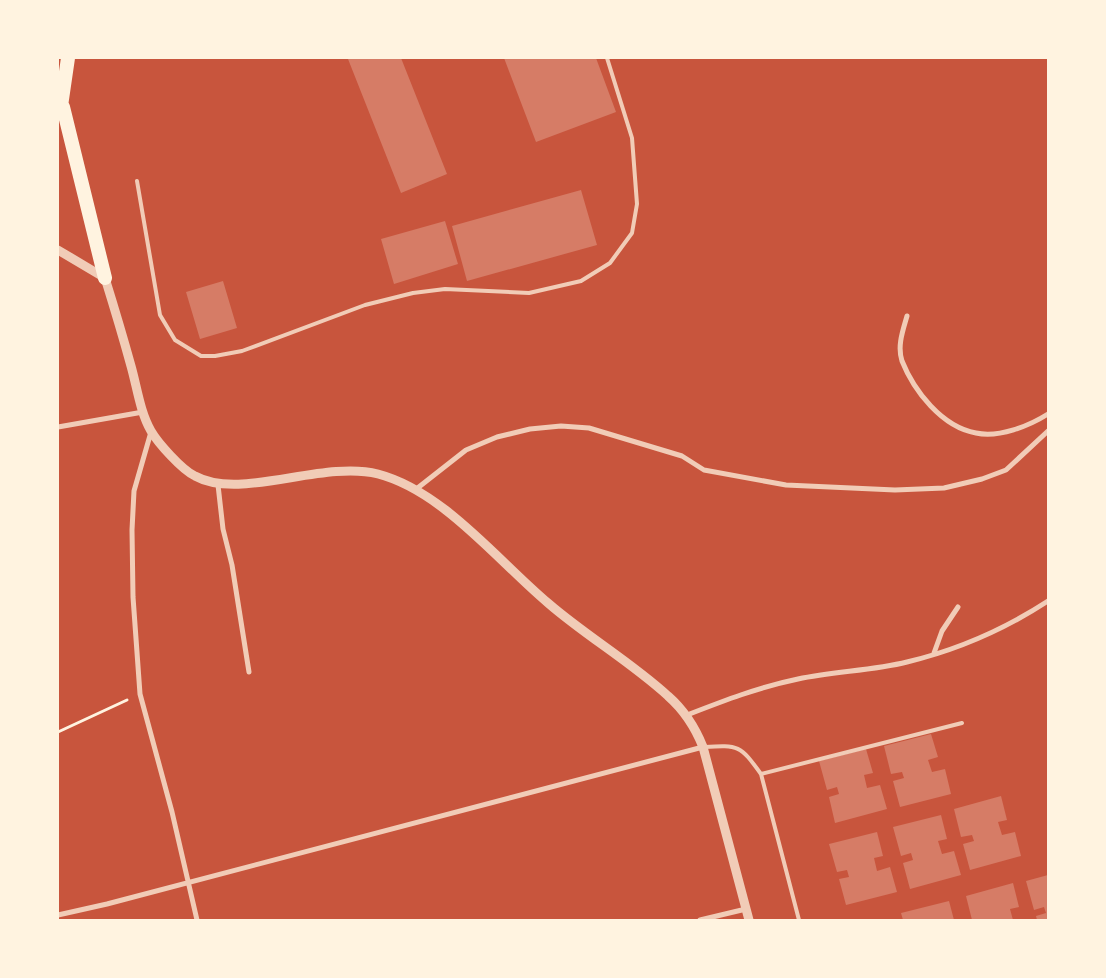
<svg xmlns="http://www.w3.org/2000/svg" width="1106" height="978" font-family="Poppins,sans-serif">
<style>
.building{fill:#d67c66}
.lines{fill:none;stroke-linecap:round;stroke-linejoin:round}
.path{stroke:#fff3e0;stroke-width:3}
.service{stroke:#f1ccb7;stroke-width:4}
.minor{stroke:#f1ccb7;stroke-width:5}
.tertiary{stroke:#f1ccb7;stroke-width:9}
.trunk{stroke:#fff3e0;stroke-width:14}
</style>
<rect width="100%" height="100%" fill="#c8553d"/>
<path class="building" d="M 352,58 L 401,58 L 447,174 L 401,193 L 348,59 Z
M 504,58 L 596,58 L 616,112 L 536,142 Z
M 581,190 L 597,245 L 467,281 L 452,226 Z
M 445,221 L 458,264 L 394,284 L 381,239 Z
M 223,281 L 237,328 L 200,339 L 186,292 Z
M 931,734 L 938,757 L 928,760 L 932,772 L 945,769 L 951,794 L 900,807 L 893,781 L 904,778 L 902,772 L 891,774 L 884,746 Z
M 866,749 L 873,773 L 864,775 L 867,788 L 880,785 L 887,809 L 835,823 L 829,797 L 839,794 L 837,787 L 827,790 L 819,761 Z
M 1001,796 L 1007,820 L 998,822 L 1002,835 L 1015,832 L 1021,856 L 970,870 L 963,844 L 974,841 L 972,835 L 961,837 L 954,809 Z
M 941,815 L 947,839 L 938,841 L 942,854 L 954,851 L 961,875 L 910,889 L 903,863 L 913,860 L 911,853 L 901,856 L 893,827 Z
M 877,832 L 883,856 L 874,858 L 877,871 L 890,867 L 897,892 L 846,905 L 839,879 L 849,877 L 847,870 L 837,872 L 829,844 Z
M 1048,875 L 1048,920 L 1037,920 L 1036,916 L 1046,913 L 1044,907 L 1034,910 L 1026,881 Z
M 1013,883 L 1019,907 L 1010,909 L 1013,920 L 972,920 L 966,896 Z
M 949,901 L 954,920 L 903,920 L 901,913 Z"/>
<g class="lines">
<path class="path" d="M 58,732 L 127,700"/>
<path class="service" d="M 137,181 L 160,315 L 175,340 L 201,356 L 215,356 L 242,351 L 365,305 L 413,293 L 445,289 L 529,293 L 581,281 L 610,263 L 632,233 L 637,204 L 632,138 L 607,58
M 704,747 C 739,745 740,745 761,774 L 799,920
M 761,774 L 962,723"/>
<path class="minor" d="M 907,316 C 903,330 897,346 902,361 C 914,391 942,427 976,433 C 999,438 1029,426 1048,414
M 58,427 L 143,412
M 151,432 L 134,491 L 132,530 L 133,597 L 140,694 L 172,812 L 197,920
M 218,485 L 223,529 L 232,565 L 249,672
M 415,490 L 466,450 L 497,437 L 530,429 L 561,426 L 589,428 L 682,456 L 704,470 L 786,485 L 895,490 L 944,488 L 982,479 L 1006,470 L 1048,431
M 934,653 L 942,631 L 958,607
M 687,715 C 723,701 759,687 798,679 C 834,671 871,671 907,662 C 957,650 1005,629 1048,601
M 58,915 L 107,904 L 703,747
M 700,920 L 746,909"/>
<path class="tertiary" d="M 58,250 L 105,278 C 114,307 123,337 131,366 C 137,387 140,412 151,431 C 158,443 182,470 195,476 C 240,501 322,460 378,474 C 443,491 498,561 548,603 C 586,636 631,662 668,696 C 684,710 695,727 703,747 L 749,920"/>
<path class="trunk" d="M 63,107 L 105,278
M 60,113 L 68,58"/>
</g>
<rect width="1106" height="978" fill="none" stroke="#fff3e0" stroke-width="118"/>
</svg>
